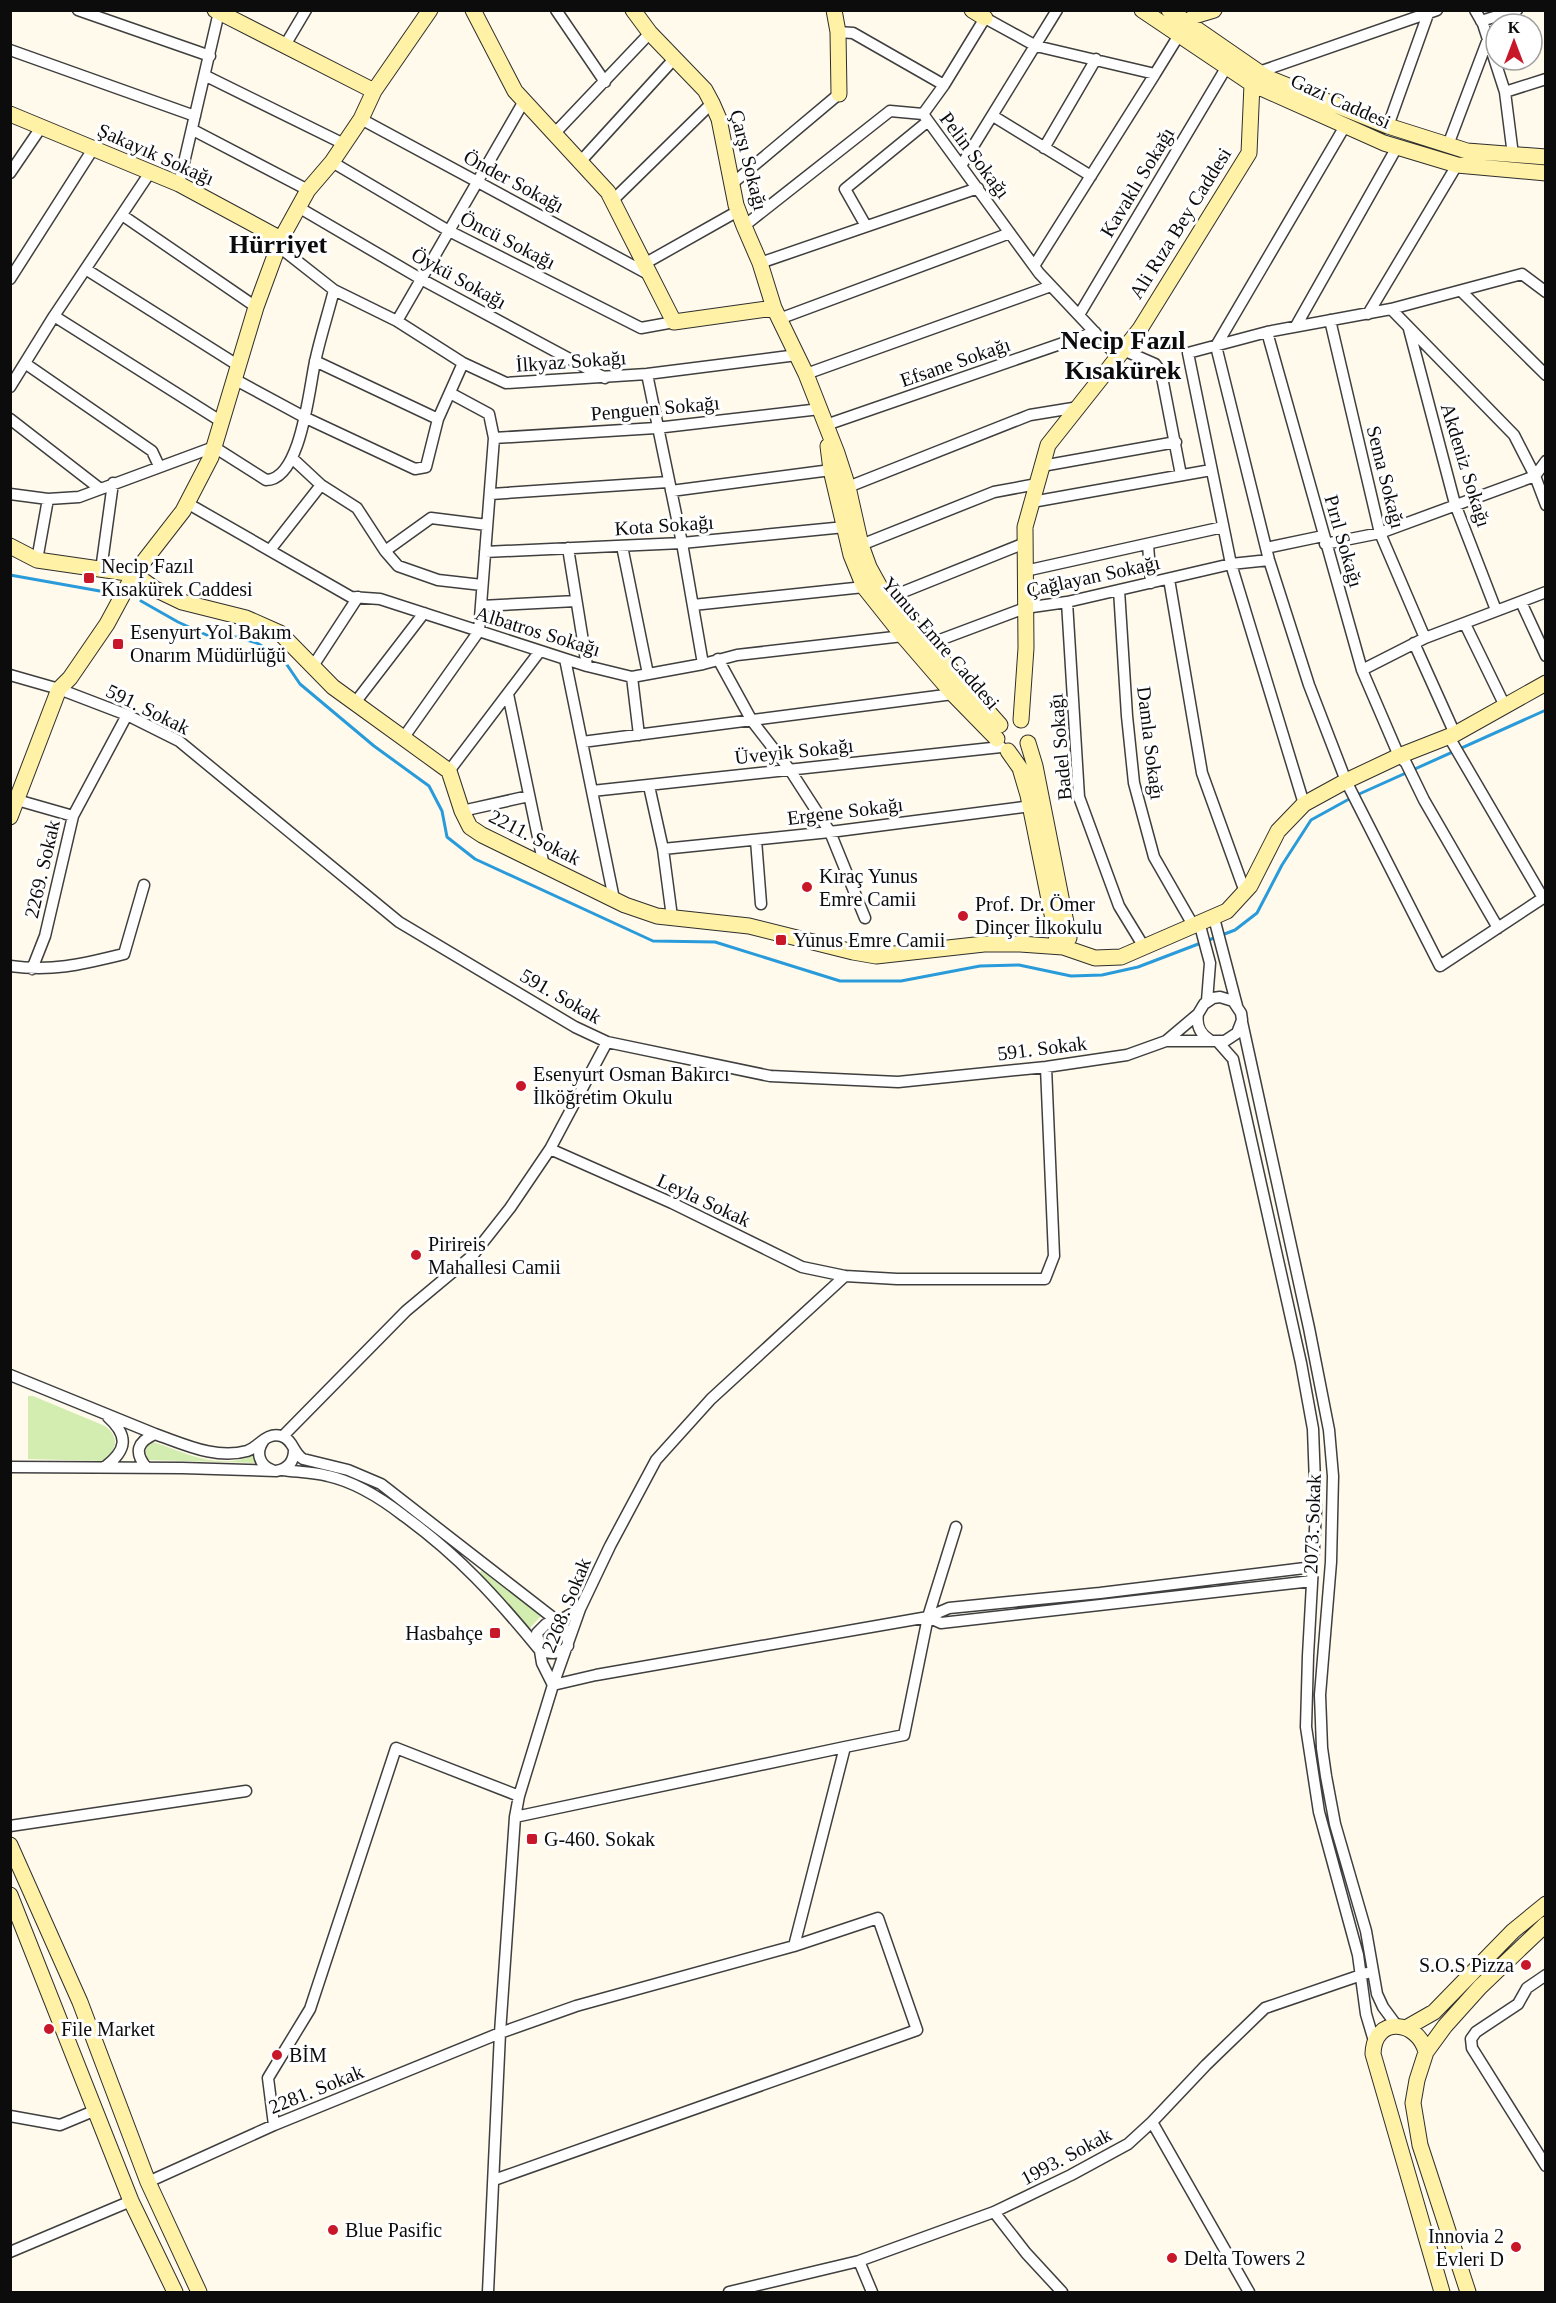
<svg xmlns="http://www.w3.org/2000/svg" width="1556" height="2303" font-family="'Times New Roman',serif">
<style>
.green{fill:#d3edb1}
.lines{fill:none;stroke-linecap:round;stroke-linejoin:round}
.stream{stroke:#2a9bda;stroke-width:3}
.street-casing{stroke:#3f3f3f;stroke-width:13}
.secondary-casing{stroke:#2e2e2e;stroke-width:17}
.street{stroke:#fff;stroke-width:10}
.secondary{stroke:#fff1a6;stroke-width:15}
.poi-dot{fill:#c81728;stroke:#fff;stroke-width:2}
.labels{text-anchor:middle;stroke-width:6;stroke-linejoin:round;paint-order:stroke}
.street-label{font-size:20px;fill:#0c0c0c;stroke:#fff}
.poi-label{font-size:20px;fill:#0c0c0c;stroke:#fff;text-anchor:start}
.district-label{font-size:26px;font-weight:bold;fill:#0c0c0c;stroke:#fff}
</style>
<rect width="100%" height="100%" fill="#fffaeb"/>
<path class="green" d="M 28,1396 L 33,1396 L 105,1426 C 120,1437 117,1450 103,1461 L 28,1459 Z
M 148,1442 L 153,1442 C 187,1453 218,1471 254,1455 L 255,1463 L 149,1460 L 144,1451 Z
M 482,1570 L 541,1616 L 529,1629 L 480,1573 Z"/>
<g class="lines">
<path class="stream" d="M 10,575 L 111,593
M 141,601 L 178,622 L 211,637 L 236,637 L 257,643 L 283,659 L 300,684 L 374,746 L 429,786 L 442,811 L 447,837 L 475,859 L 653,941 L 715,942 L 840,981 L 901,981 L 980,966 L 1019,965 L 1071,976 L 1102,975 L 1138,967 L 1235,930 L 1257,913 L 1282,865 L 1311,820 L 1351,798
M 1357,795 L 1546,710"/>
<defs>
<path id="street" d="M 78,10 L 210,56
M 556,10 L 605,82
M 1475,10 L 1483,24 L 1505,92 L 1513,155
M 1481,21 L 1517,10
M 838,32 L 853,33 L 944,85
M 284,47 L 306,10
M 10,50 L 195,116
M 1259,72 L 1437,10
M 206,76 L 344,144
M 1505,92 L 1546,79
M 923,114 L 944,85 L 985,18 L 1036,46 L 1155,74 L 1179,35
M 993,116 L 1091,176
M 361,119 L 650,275
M 1345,126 L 1216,346 L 1269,560 L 1309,685 L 1346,781 L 1440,966 L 1543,898 L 1449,737
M 1388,126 L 1428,14
M 193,130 L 308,190
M 554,134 L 650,33
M 1448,145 L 1488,39
M 1044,148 L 1096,59
M 332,162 L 449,231 L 641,328 L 674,322
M 580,162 L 674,59
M 961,166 L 1057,10
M 10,173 L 42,126
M 733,183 L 839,94
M 179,184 L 219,12
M 613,200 L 712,103
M 298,207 L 421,279 L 605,378
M 122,215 L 256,307
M 744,226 L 890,111 L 923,114 L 1039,273 L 1118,357
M 866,226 L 845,189 L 927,122
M 278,246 L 334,290 L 397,321 L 463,363 L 506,383 L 647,374 L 797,355
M 760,263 L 978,188
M 644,264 L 738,211
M 1034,266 L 1155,74
M 87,270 L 239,366
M 10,279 L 93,149
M 1461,291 L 1546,375
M 1391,309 L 1514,435 L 1535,476 L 1546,505
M 1368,314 L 1457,165
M 1079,315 L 1226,68
M 54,316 L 222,422
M 779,319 L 1010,233
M 1330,320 L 1380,533 L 1425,638
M 397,321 L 524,101
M 1296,326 L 1397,147
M 1409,329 L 1455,504 L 1496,610
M 1267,332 L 1362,670 L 1399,756 L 1406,763 L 1424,800 L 1498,928
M 1123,350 L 1155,364 L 1161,372 L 1181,475
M 315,361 L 438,419
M 26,364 L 152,451 L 159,466
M 647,374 L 682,543 L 703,664
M 806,374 L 1051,286
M 234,379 L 306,418 L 415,469 L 426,467 L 438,419 L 463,363
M 10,387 L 54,316 L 151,171
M 10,419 L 99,488
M 826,425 L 1095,332
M 494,438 L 656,428 L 820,409
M 292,458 L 321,485
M 1042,466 L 1176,442
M 848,487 L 1030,415 L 1079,407
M 671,491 L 831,470
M 10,494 L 48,499 L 79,497 L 214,447 L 266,480 C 301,480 309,389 315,362 C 320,338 328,314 334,290
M 491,494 L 668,482
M 1032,502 L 1211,470
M 187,503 L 351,597 L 380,599 L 587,666 L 632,677 L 703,664 L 737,655 L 903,636
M 1325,544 L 1380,533 L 1535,476 L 1546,461
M 861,545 L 994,492 L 1037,484
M 1148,545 L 1151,583
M 622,546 L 648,674
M 568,548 L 587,666
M 1266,548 L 1323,536
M 270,550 L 321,485 L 357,508 L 385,551 L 398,566 L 438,580 L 482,585
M 385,551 L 431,518 L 487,525
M 485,552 L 682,543 L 845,527
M 37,560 L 48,499
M 101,570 L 113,483
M 1025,571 L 1223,527
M 1169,579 L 1202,773 L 1245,892
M 1119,590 L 1127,716 L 1134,783 L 1154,857 L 1193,925
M 888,598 L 1025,543
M 1067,602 L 1079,797 L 1119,906 L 1144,947
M 1521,602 L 1546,656
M 693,605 L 864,587
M 481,606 L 576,601
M 1465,624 L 1504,704
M 1414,643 L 1455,734
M 929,644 L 1025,608 L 1067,602 L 1231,564 L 1269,560
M 565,659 L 614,899
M 718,659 L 752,721 L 790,770 L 830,832 L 865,918
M 313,666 L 358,597
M 1362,670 L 1425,638 L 1546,592
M 10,675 L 59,689 L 127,715 L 179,741 L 399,922 L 575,1027 L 607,1042 L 770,1076 L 898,1082 L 1046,1067 L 1127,1055 L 1166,1041 L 1198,1014 L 1204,1004 L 1213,998 L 1220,997 L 1233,1001 L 1241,1013 L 1242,1020 L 1237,1033 L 1225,1041 L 1166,1041
M 632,677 L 639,735
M 508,694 L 544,866
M 354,704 L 424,613
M 404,737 L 479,631 L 494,438 L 489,414 L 450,393
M 582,742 L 953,694
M 449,771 L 540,651
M 649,786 L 663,849 L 672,917
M 592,791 L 1001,747
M 17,800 L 73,816
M 1304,804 L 1231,564 L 1188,353 L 1267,332 L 1391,309 L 1522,274 L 1546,292
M 462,811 L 529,796
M 756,840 L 761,904
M 663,849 L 830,832 L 1031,806
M 1214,918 L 1237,1006
M 1199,922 L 1210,963 L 1207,1001
M 10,966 C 53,972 83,964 124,954 L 144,885
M 32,969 L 45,936 L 73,816 L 127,715
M 1198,1014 C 1196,1026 1200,1034 1210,1040
M 1242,1022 L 1309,1328 L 1329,1430 L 1333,1476 L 1331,1562 L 1320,1695 L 1322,1748 L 1326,1776 L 1335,1824 L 1366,1931 L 1377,1994 L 1383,2007 L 1397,2026
M 1218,1042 L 1233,1059 L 1301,1363 L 1313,1429 L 1316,1511 L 1308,1656 L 1306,1727 L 1319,1812 L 1358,1955 L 1366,2014 L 1374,2041
M 550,1149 L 672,1203 L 802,1267 L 845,1276 L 897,1279 L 1045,1279 L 1054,1256 L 1046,1067
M 10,1375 L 155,1434
M 283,1436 L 406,1311 L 473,1255 L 510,1208 L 550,1149 L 607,1042
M 264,1440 C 255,1452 259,1465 272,1470
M 10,1467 L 182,1468 L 276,1471 C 288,1469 294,1462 294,1450
M 105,1467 C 127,1450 129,1436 108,1417
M 146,1467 C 134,1452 137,1442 155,1434 C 184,1444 216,1460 247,1451 C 259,1447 266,1432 281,1436 C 293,1439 293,1453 303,1459 L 348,1470 L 381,1484 L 561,1624 L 567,1632 L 568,1646 C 559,1655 548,1655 538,1648 C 495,1596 459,1556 404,1516 C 382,1499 356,1482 328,1476 C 313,1472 297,1472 282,1470
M 928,1617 L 941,1623 L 1312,1581
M 553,1685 L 596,1675 L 928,1617 L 949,1608 L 1100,1593 L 1313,1567
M 553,1685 L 542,1663 L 537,1633 L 546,1624 L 557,1622 L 580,1609
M 845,1747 L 904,1735 L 928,1617 L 956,1527
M 10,1826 L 246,1791
M 1546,1975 L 1527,1988 L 1518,2004 L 1476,2032 L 1471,2039 L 1472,2048 L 1546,2166
M 10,2116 L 60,2125 L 96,2110
M 1152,2122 L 1249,2292
M 274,2125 L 268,2078 L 310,2009 L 396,1748 L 519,1796
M 494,2180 L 917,2030 L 878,1918 L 794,1946
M 148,2182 L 274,2125 L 500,2033 L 576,2006 L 794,1946 L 845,1747 L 515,1817
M 994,2212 L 1026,2253 L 1062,2292
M 10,2252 L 131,2201
M 859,2261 L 872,2292
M 488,2292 L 500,2033 L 515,1817 L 519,1796 L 553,1685 L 580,1609 L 610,1546 L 656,1460 L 711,1399 L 845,1276
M 729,2292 L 859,2261 L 994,2212 L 1071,2175 L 1128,2144 L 1152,2122 L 1206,2065 L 1265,2008 L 1367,1973"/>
<path id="secondary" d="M 215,10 L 374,91
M 473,10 L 515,91 L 608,192 L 674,322 L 774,308
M 633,10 L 650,33 L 705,90 L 712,103 L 719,119 L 736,205 L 744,226 L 760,263 L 774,308 L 806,374 L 837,453 L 848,487 L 861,545 L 869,567 L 880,587 L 895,607 L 1000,725
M 834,10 L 838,32 L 839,94
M 972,10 L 985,18
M 1142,10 L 1252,84 L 1384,143 L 1457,165 L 1546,173
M 1169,10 L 1266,77 L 1388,126 L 1467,151 L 1546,157
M 1189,25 L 1194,16 L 1214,10
M 10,114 L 179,184 L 281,239
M 828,446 L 831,470 L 851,555 L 864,587 L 903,636 L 953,694 L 997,739
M 10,546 L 37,560 L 134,574 L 155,589 L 182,602 L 246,618 L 280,633 L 333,687 L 449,771 L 462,811 L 470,827 L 482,835 L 625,905 L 657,916 L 749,926 L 853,952 L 876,956 L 984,944 L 1020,944 L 1063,947 L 1095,958 L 1121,957 L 1227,911 L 1250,886 L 1278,831 L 1304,804 L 1346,781 L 1399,756 L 1455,734 L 1546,683
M 1021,720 L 1026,648 L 1025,527 L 1048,445 L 1140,329 L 1249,153 L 1252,84 L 1259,72
M 1028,743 L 1035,766 L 1069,938 L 1063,947
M 1008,751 L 1020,768 L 1028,795 L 1057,939 L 1063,947
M 10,817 L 59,689 L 70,678 L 107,624 L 134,574 L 183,511 L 211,457 L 256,307 L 281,239 L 308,190 L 332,162 L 361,119 L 374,91 L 430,10
M 10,1845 L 80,2002 L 148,2182 L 199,2292
M 10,1895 L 131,2201 L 175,2292
M 1406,2028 L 1434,2012 L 1513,1931 L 1546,1904
M 1426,2052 C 1418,2020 1374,2015 1373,2054 L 1442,2292
M 1468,2292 L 1420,2145 L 1413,2103 L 1417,2080 L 1426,2052 L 1445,2026 L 1480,1987 L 1546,1924"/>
</defs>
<use href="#street" class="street-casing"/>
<use href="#secondary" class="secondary-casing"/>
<use href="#street" class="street"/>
<use href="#secondary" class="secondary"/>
</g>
<g class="poi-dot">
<rect x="83" y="572" width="12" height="12" rx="3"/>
<rect x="112" y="638" width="12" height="12" rx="3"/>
<circle cx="807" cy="887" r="6"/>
<circle cx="963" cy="916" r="6"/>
<rect x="775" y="934" width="12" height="12" rx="3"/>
<circle cx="521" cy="1086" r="6"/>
<circle cx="416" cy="1255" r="6"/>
<rect x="489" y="1627" width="12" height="12" rx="3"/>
<rect x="526" y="1833" width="12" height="12" rx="3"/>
<circle cx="1526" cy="1965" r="6"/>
<circle cx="49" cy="2029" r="6"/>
<circle cx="277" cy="2055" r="6"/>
<circle cx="333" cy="2230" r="6"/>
<circle cx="1516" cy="2247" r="6"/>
<circle cx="1172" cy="2258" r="6"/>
</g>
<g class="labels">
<g class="street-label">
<text transform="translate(1341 101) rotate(24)" y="7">Gazi Caddesi</text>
<text transform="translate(156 154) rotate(24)" y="7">Şakayık Sokağı</text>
<text transform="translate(975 155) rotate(53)" y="7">Pelin Sokağı</text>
<text transform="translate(749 160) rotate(76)" y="7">Çarşı Sokağı</text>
<text transform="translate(514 181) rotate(28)" y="7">Önder Sokağı</text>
<text transform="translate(1137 182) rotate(-59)" y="7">Kavaklı Sokağı</text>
<text transform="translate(1180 223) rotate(-58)" y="7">Ali Rıza Bey Caddesi</text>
<text transform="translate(508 240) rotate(27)" y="7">Öncü Sokağı</text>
<text transform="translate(459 278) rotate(29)" y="7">Öykü Sokağı</text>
<text transform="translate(571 361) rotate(-4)" y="7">İlkyaz Sokağı</text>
<text transform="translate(955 362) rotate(-19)" y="7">Efsane Sokağı</text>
<text transform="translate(655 408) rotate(-5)" y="7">Penguen Sokağı</text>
<text transform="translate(1466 465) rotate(73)" y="7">Akdeniz Sokağı</text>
<text transform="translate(1386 477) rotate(76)" y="7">Sema Sokağı</text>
<text transform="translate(664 525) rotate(-4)" y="7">Kota Sokağı</text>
<text transform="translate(1344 541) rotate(74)" y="7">Pırıl Sokağı</text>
<text transform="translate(1093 576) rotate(-12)" y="7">Çağlayan Sokağı</text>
<text transform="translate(538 631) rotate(17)" y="7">Albatros Sokağı</text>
<text transform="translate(941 643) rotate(49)" y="7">Yunus Emre Caddesi</text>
<text transform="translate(148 709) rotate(26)" y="7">591. Sokak</text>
<text transform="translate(1151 743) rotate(83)" y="7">Damla Sokağı</text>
<text transform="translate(1060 747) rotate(-95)" y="7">Badel Sokağı</text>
<text transform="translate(794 751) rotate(-6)" y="7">Üveyik Sokağı</text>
<text transform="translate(845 811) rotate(-7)" y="7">Ergene Sokağı</text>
<text transform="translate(535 837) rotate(27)" y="7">2211. Sokak</text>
<text transform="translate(42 869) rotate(-77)" y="7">2269. Sokak</text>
<text transform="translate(561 996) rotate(30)" y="7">591. Sokak</text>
<text transform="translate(1042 1048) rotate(-7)" y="7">591. Sokak</text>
<text transform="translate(704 1200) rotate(25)" y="7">Leyla Sokak</text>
<text transform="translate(1312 1524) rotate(-88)" y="7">2073. Sokak</text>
<text transform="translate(566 1605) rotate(-68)" y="7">2268. Sokak</text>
<text transform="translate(316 2089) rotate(-22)" y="7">2281. Sokak</text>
<text transform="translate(1066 2156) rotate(-28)" y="7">1993. Sokak</text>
</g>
<g class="poi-label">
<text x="101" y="573">Necip Fazıl<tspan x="101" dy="23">Kısakürek Caddesi</tspan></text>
<text x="130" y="639">Esenyurt Yol Bakım<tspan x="130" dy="23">Onarım Müdürlüğü</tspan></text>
<text x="819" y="883">Kıraç Yunus<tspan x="819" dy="23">Emre Camii</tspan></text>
<text x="975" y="911">Prof. Dr. Ömer<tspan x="975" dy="23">Dinçer İlkokulu</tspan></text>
<text x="793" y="947">Yunus Emre Camii</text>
<text x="533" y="1081">Esenyurt Osman Bakırcı<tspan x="533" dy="23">İlköğretim Okulu</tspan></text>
<text x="428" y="1251">Pirireis<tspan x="428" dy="23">Mahallesi Camii</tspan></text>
<text x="483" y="1640" text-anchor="end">Hasbahçe</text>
<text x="544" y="1846">G-460. Sokak</text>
<text x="1514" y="1972" text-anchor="end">S.O.S Pizza</text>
<text x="61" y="2036">File Market</text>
<text x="289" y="2062">BİM</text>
<text x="345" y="2237">Blue Pasific</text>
<text x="1504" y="2243" text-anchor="end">Innovia 2<tspan x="1504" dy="23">Evleri D</tspan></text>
<text x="1184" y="2265">Delta Towers 2</text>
</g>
<g class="district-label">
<text x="278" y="253">Hürriyet</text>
<text x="1123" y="349">Necip Fazıl<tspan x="1123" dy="30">Kısakürek</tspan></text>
</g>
</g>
<rect width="1556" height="2303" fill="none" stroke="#0c0c0c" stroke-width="24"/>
<g transform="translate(1514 42)"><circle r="28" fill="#ffffff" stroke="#9e9e9e" stroke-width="1.5"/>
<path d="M0-4.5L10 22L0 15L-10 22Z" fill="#c81728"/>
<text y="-9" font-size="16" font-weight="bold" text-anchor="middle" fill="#0c0c0c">K</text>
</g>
</svg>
